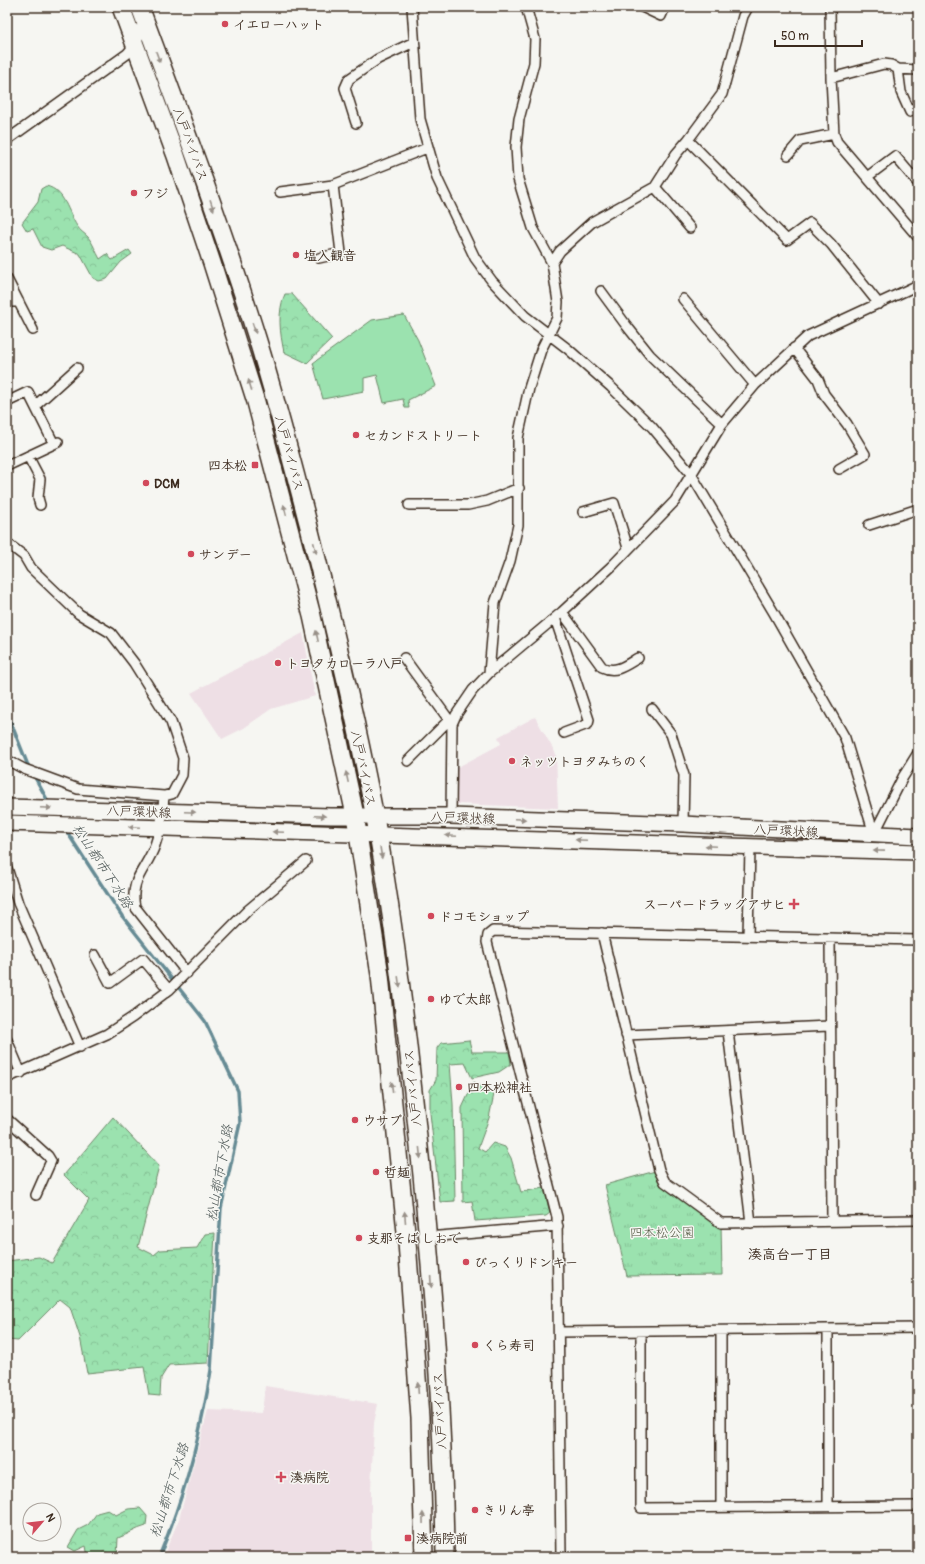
<svg xmlns="http://www.w3.org/2000/svg" width="925" height="1564" font-family="Pangolin,'Klee One',sans-serif">
<style>
.built{fill:#eedfe5}
.grass{fill:#9be2af;stroke:#6b8666}
.forest{fill:url(#forest-crowns);stroke:#6b8666}
.park{fill:url(#park-tufts);stroke:#6b8666}
.lines{fill:none;stroke-linecap:round;stroke-linejoin:round}
.stream{stroke:#668b94;stroke-width:3.5}
.street-casing{stroke:#3b2a1e;stroke-width:12}
.primary-casing{stroke:#3b2a1e;stroke-width:18}
.highway-casing{stroke:#3b2a1e;stroke-width:20}
.street{stroke:#f6f6f2;stroke-width:9}
.primary{stroke:#f6f6f2;stroke-width:15}
.highway{stroke:#f6f6f2;stroke-width:17}
.oneway{fill:#989088}
.poi-dot{fill:#d1495b;stroke:#f6f6f2;stroke-width:1.5}
.labels{text-anchor:middle;stroke-width:3;stroke-linejoin:round;paint-order:stroke}
.poi-label{font-size:13px;font-weight:bold;fill:#3b2a1e;stroke:#f6f6f2;text-anchor:start}
.street-label{font-size:13px;fill:#3b2a1e;stroke:#f6f6f2}
.park-label{font-size:13px;fill:#535842;stroke:#f6f6f2}
.water-label{font-size:14px;font-style:italic;fill:#505a59;stroke:#f6f6f2}
.neighbourhood-label{font-size:14px;font-weight:bold;fill:#3b2a1e;stroke:#f6f6f2}
</style>
<defs>
<pattern id="forest-crowns" width="20" height="18" patternUnits="userSpaceOnUse"><rect width="20" height="18" fill="#9be2af"/><path d="M2 6a3 3 0 1 1 6 0M12 15a3 3 0 1 1 6 0" fill="none" stroke="#86c296"/></pattern>
<pattern id="park-tufts" width="24" height="20" patternUnits="userSpaceOnUse"><rect width="24" height="20" fill="#9be2af"/><path d="M3 7l-1-3M5 7V3M7 7l1-3M15 17l-1-3M17 17v-4M19 17l1-3" fill="none" stroke="#86c296"/></pattern>
</defs>
<rect width="100%" height="100%" fill="#f6f6f2"/>
<filter id="ink" filterUnits="userSpaceOnUse"><feTurbulence type="fractalNoise" baseFrequency=".025" numOctaves="2"/><feDisplacementMap in="SourceGraphic" scale="8" xChannelSelector="R" yChannelSelector="G"/><feConvolveMatrix kernelMatrix="1 2 1 2 8 2 1 2 1" color-interpolation-filters="sRGB"/></filter>
<g filter="url(#ink)">
<path class="built" d="M 303,633 L 315,696 L 271,709 L 244,728 L 222,739 L 191,693 Z
M 535,717 L 556,754 L 558,808 L 456,804 L 456,768 L 501,744 L 498,737 Z
M 265,1386 L 378,1404 L 374,1423 L 371,1490 L 371,1557 L 163,1557 L 179,1519 L 208,1411 L 262,1413 Z"/>
<path class="grass" d="M 404,315 L 418,340 L 436,386 L 408,400 L 409,408 L 405,408 L 403,399 L 384,403 L 377,375 L 364,378 L 364,391 L 323,399 L 313,363 L 372,320 Z"/>
<path class="forest" d="M 46,186 C 65,190 68,213 77,226 C 80,231 84,233 88,237 C 93,243 96,252 100,259 L 107,254 L 112,260 L 129,250 L 132,254 L 121,262 L 107,279 L 99,281 L 93,278 L 80,254 L 62,246 L 51,250 L 42,247 L 33,229 L 27,231 L 22,223 L 38,202 L 41,189 Z
M 285,294 L 292,294 L 332,339 L 307,363 L 284,352 C 280,334 277,311 285,294 Z
M 469,1040 L 472,1052 L 509,1052 L 511,1064 L 499,1072 L 472,1078 L 465,1063 L 450,1064 L 453,1104 L 455,1201 L 440,1202 L 430,1113 L 430,1090 L 436,1080 L 437,1048 L 441,1043 Z
M 474,1082 L 494,1094 L 489,1118 L 478,1148 L 485,1152 L 493,1143 L 505,1147 L 511,1158 L 521,1192 L 544,1188 L 550,1213 L 546,1216 L 475,1221 L 472,1201 L 463,1202 L 462,1108 Z
M 113,1117 L 159,1166 L 138,1247 L 154,1255 L 160,1250 L 197,1248 L 205,1234 L 215,1233 L 208,1363 L 169,1365 L 161,1378 L 160,1396 L 149,1395 L 144,1367 L 87,1373 L 80,1337 L 70,1307 L 60,1299 L 18,1341 L 7,1340 L 7,1261 L 39,1257 L 52,1263 L 89,1200 L 64,1175 Z
M 140,1508 L 147,1516 L 146,1526 C 135,1529 129,1534 118,1538 L 117,1557 L 88,1557 L 86,1546 L 75,1551 L 68,1547 L 78,1530 L 88,1525 L 97,1513 L 108,1510 L 116,1515 L 128,1509 Z"/>
<path class="park" d="M 659,1170 L 665,1182 L 721,1223 L 722,1275 L 627,1276 L 605,1185 Z"/>
<g class="lines">
<path class="stream" d="M 7,713 L 27,763 L 49,803
M 65,829 L 122,916 L 205,1021 L 238,1091 L 240,1123 L 221,1208 L 211,1370 C 201,1433 185,1494 161,1552"/>
<defs>
<path id="street" d="M 412,7 L 420,119 L 437,178 L 475,258 L 492,281 L 525,316 L 568,349 L 611,387 L 652,427 L 691,474 L 774,613 L 845,738 L 874,834
M 642,7 L 661,16 L 665,7
M 830,7 L 831,78 L 834,134 L 837,142 L 918,237
M 918,70 L 898,69 L 901,92 L 910,112 L 918,109
M 831,78 L 884,64 L 891,65 L 898,69
M 356,123 L 345,88 L 349,79 L 378,59 L 414,42
M 7,140 L 127,54 C 136,44 141,36 142,22
M 688,140 L 722,94 L 743,16 L 748,7
M 788,155 L 800,141 L 834,134
M 867,177 L 895,156 L 918,183
M 655,187 L 690,228
M 280,192 L 333,185 L 427,148
M 319,258 L 341,253 L 333,185
M 552,263 L 560,251 L 592,222 L 655,187 L 676,154 L 688,140 L 787,240 L 810,223 L 831,244 L 879,304
M 7,279 L 33,330
M 601,291 L 626,325 L 650,355 L 722,424
M 683,299 L 755,385
M 7,302 L 19,302
M 794,348 L 818,379 L 824,394 L 847,424 L 865,454 L 839,469
M 7,402 L 28,392 L 54,444
M 35,406 L 77,368
M 28,456 L 40,479 L 38,498 L 40,505
M 7,466 L 58,442
M 409,505 L 468,505 L 487,501 L 519,488
M 583,512 L 614,503 L 628,548
M 869,525 L 918,509
M 7,543 L 24,556 L 31,568 L 79,614 L 111,633 L 134,663 L 171,722 L 183,758 L 182,775 L 172,794 L 164,796 C 163,812 161,829 155,845 C 147,869 129,879 135,907 L 187,973
M 562,612 L 602,667 C 616,674 626,665 638,658
M 555,618 L 589,720 L 588,724 L 564,733
M 404,658 L 452,724
M 489,673 L 495,603 L 510,561 L 518,525 L 518,438 L 529,388 L 541,350 L 557,318 L 558,302 L 552,263 L 533,228 L 518,179 L 516,147 L 519,119 L 534,63 L 535,39 L 526,7
M 652,709 L 671,734 L 684,775 L 683,824
M 7,760 L 24,769 L 78,789 L 164,796
M 408,761 L 449,720
M 451,816 L 452,724 L 456,715 L 473,690 L 489,673 L 562,612 L 613,565 L 675,501 L 722,424 L 755,385 L 808,336 L 918,285
M 874,834 L 903,777 L 918,753
M 7,868 L 18,903 L 80,1047
M 602,933 L 659,1170 L 665,1182 L 721,1223 L 918,1220
M 748,936 L 750,848
M 830,939 L 832,1221
M 95,955 L 110,983 L 143,959 L 169,990
M 728,1031 L 751,1223
M 626,1035 L 829,1026
M 7,1040 L 21,1073
M 7,1078 L 107,1034 L 133,1017 L 169,990 L 248,910 L 306,861
M 7,1119 L 48,1156 L 51,1161 L 36,1195
M 428,1237 L 558,1226
M 828,1330 L 828,1505
M 721,1331 L 721,1506
M 559,1332 L 918,1328
M 641,1332 L 641,1508 L 918,1506
M 561,1557 L 557,1217 L 487,942 L 488,935 L 493,931 L 918,940"/>
<path id="primary" d="M 7,807 L 331,816 L 451,816 L 683,824 L 918,836
M 7,823 L 918,852"/>
<path id="highway" d="M 121,7 L 176,156 L 212,263 L 256,402 L 312,616 L 355,815 L 380,975 L 407,1242 L 420,1418 L 424,1557
M 140,7 C 181,117 222,226 257,338 C 276,399 292,461 308,523 C 334,626 359,730 378,834 C 398,947 410,1061 422,1175 C 434,1301 444,1430 445,1557"/>
</defs>
<use href="#street" class="street-casing"/>
<use href="#primary" class="primary-casing"/>
<use href="#highway" class="highway-casing"/>
<use href="#street" class="street"/>
<use href="#primary" class="primary"/>
<use href="#highway" class="highway"/>
</g>
<defs><path id="oneway-solid" d="M-6-.8H1V-3.2L6.5 0L1 3.2V.8H-6Z"/></defs>
<g class="oneway">
<use href="#oneway-solid" transform="translate(158 57) rotate(70)"/>
<use href="#oneway-solid" transform="translate(212 205) rotate(71)"/>
<use href="#oneway-solid" transform="translate(254 328) rotate(72)"/>
<use href="#oneway-solid" transform="translate(250 385) rotate(-107)"/>
<use href="#oneway-solid" transform="translate(285 510) rotate(-104)"/>
<use href="#oneway-solid" transform="translate(315 548) rotate(76)"/>
<use href="#oneway-solid" transform="translate(317 636) rotate(-102)"/>
<use href="#oneway-solid" transform="translate(347 777) rotate(-102)"/>
<use href="#oneway-solid" transform="translate(46 808) rotate(2)"/>
<use href="#oneway-solid" transform="translate(190 812) rotate(2)"/>
<use href="#oneway-solid" transform="translate(320 816) rotate(2)"/>
<use href="#oneway-solid" transform="translate(520 819) rotate(2)"/>
<use href="#oneway-solid" transform="translate(134 827) rotate(-178)"/>
<use href="#oneway-solid" transform="translate(278 832) rotate(-178)"/>
<use href="#oneway-solid" transform="translate(451 836) rotate(-178)"/>
<use href="#oneway-solid" transform="translate(581 840) rotate(-178)"/>
<use href="#oneway-solid" transform="translate(711 846) rotate(-178)"/>
<use href="#oneway-solid" transform="translate(879 851) rotate(-179)"/>
<use href="#oneway-solid" transform="translate(381 853) rotate(81)"/>
<use href="#oneway-solid" transform="translate(399 982) rotate(82)"/>
<use href="#oneway-solid" transform="translate(392 1087) rotate(-96)"/>
<use href="#oneway-solid" transform="translate(420 1153) rotate(84)"/>
<use href="#oneway-solid" transform="translate(405 1217) rotate(-95)"/>
<use href="#oneway-solid" transform="translate(431 1282) rotate(86)"/>
<use href="#oneway-solid" transform="translate(418 1388) rotate(-94)"/>
<use href="#oneway-solid" transform="translate(423 1518) rotate(-91)"/>
</g>
</g>
<g class="poi-dot">
<circle cx="225" cy="24" r="4"/>
<circle cx="134" cy="193" r="4"/>
<circle cx="296" cy="255" r="4"/>
<circle cx="356" cy="435" r="4"/>
<rect x="251" y="461" width="8" height="8" rx="2"/>
<circle cx="146" cy="483" r="4"/>
<circle cx="191" cy="554" r="4"/>
<circle cx="278" cy="663" r="4"/>
<circle cx="512" cy="761" r="4"/>
<path d="M792 898h4v4h4v4h-4v4h-4v-4h-4v-4h4z"/>
<circle cx="431" cy="916" r="4"/>
<circle cx="431" cy="999" r="4"/>
<circle cx="459" cy="1087" r="4"/>
<circle cx="355" cy="1120" r="4"/>
<circle cx="376" cy="1172" r="4"/>
<circle cx="359" cy="1238" r="4"/>
<circle cx="466" cy="1262" r="4"/>
<circle cx="475" cy="1345" r="4"/>
<path d="M279 1471h4v4h4v4h-4v4h-4v-4h-4v-4h4z"/>
<circle cx="475" cy="1510" r="4"/>
<rect x="404" y="1534" width="8" height="8" rx="2"/>
</g>
<g class="labels">
<g class="poi-label">
<text x="233" y="29">イエローハット</text>
<text x="142" y="198">フジ</text>
<text x="304" y="260">塩入観音</text>
<text x="364" y="440">セカンドストリート</text>
<text x="247" y="470" text-anchor="end">四本松</text>
<text x="154" y="488">DCM</text>
<text x="199" y="559">サンデー</text>
<text x="286" y="668">トヨタカローラ八戸</text>
<text x="520" y="766">ネッツトヨタみちのく</text>
<text x="786" y="909" text-anchor="end">スーパードラッグアサヒ</text>
<text x="439" y="921">ドコモショップ</text>
<text x="439" y="1004">ゆで太郎</text>
<text x="467" y="1092">四本松神社</text>
<text x="363" y="1125">ウサブ</text>
<text x="384" y="1177">哲麺</text>
<text x="367" y="1243">支那そば しおで</text>
<text x="474" y="1267">びっくりドンキー</text>
<text x="483" y="1350">くら寿司</text>
<text x="290" y="1482">湊病院</text>
<text x="483" y="1515">きりん亭</text>
<text x="416" y="1543">湊病院前</text>
</g>
<g class="street-label">
<text transform="translate(191 144) rotate(70)" y="5">八戸バイパス</text>
<text transform="translate(290 453) rotate(75)" y="5">八戸バイパス</text>
<text transform="translate(364 768) rotate(78)" y="5">八戸バイパス</text>
<text transform="translate(139 811) rotate(2)" y="5">八戸環状線</text>
<text transform="translate(463 817) rotate(2)" y="5">八戸環状線</text>
<text transform="translate(786 830) rotate(3)" y="5">八戸環状線</text>
<text transform="translate(412 1088) rotate(-96)" y="5">八戸バイパス</text>
<text transform="translate(439 1411) rotate(-93)" y="5">八戸バイパス</text>
</g>
<g class="park-label">
<text x="662" y="1237">四本松公園</text>
</g>
<g class="water-label">
<text transform="translate(103 866) rotate(57)" y="5">松山都市下水路</text>
<text transform="translate(219 1173) rotate(-80)" y="5">松山都市下水路</text>
<text transform="translate(169 1490) rotate(-72)" y="5">松山都市下水路</text>
</g>
<g class="neighbourhood-label">
<text x="790" y="1259">湊高台一丁目</text>
</g>
</g>
<rect width="925" height="1564" fill="none" stroke="#f6f6f2" stroke-width="24"/>
<rect x="12" y="12" width="901" height="1540" fill="none" stroke="#3b2a1e" stroke-width="1.5" filter="url(#ink)"/>
<g transform="translate(42 1522) rotate(62)"><circle r="19" fill="#f6f6f2" stroke="#aba49d"/>
<path d="M0-3L7 15L0 10L-7 15Z" fill="#d1495b"/>
<text y="-6" font-size="11" font-weight="bold" text-anchor="middle" fill="#3b2a1e">N</text>
</g>
<path d="M775 40v6h87v-6" fill="none" stroke="#3b2a1e" stroke-width="2"/>
<text x="781" y="40" font-size="12" fill="#3b2a1e" stroke="#f6f6f2" stroke-width="3" paint-order="stroke">50 m</text>
</svg>
